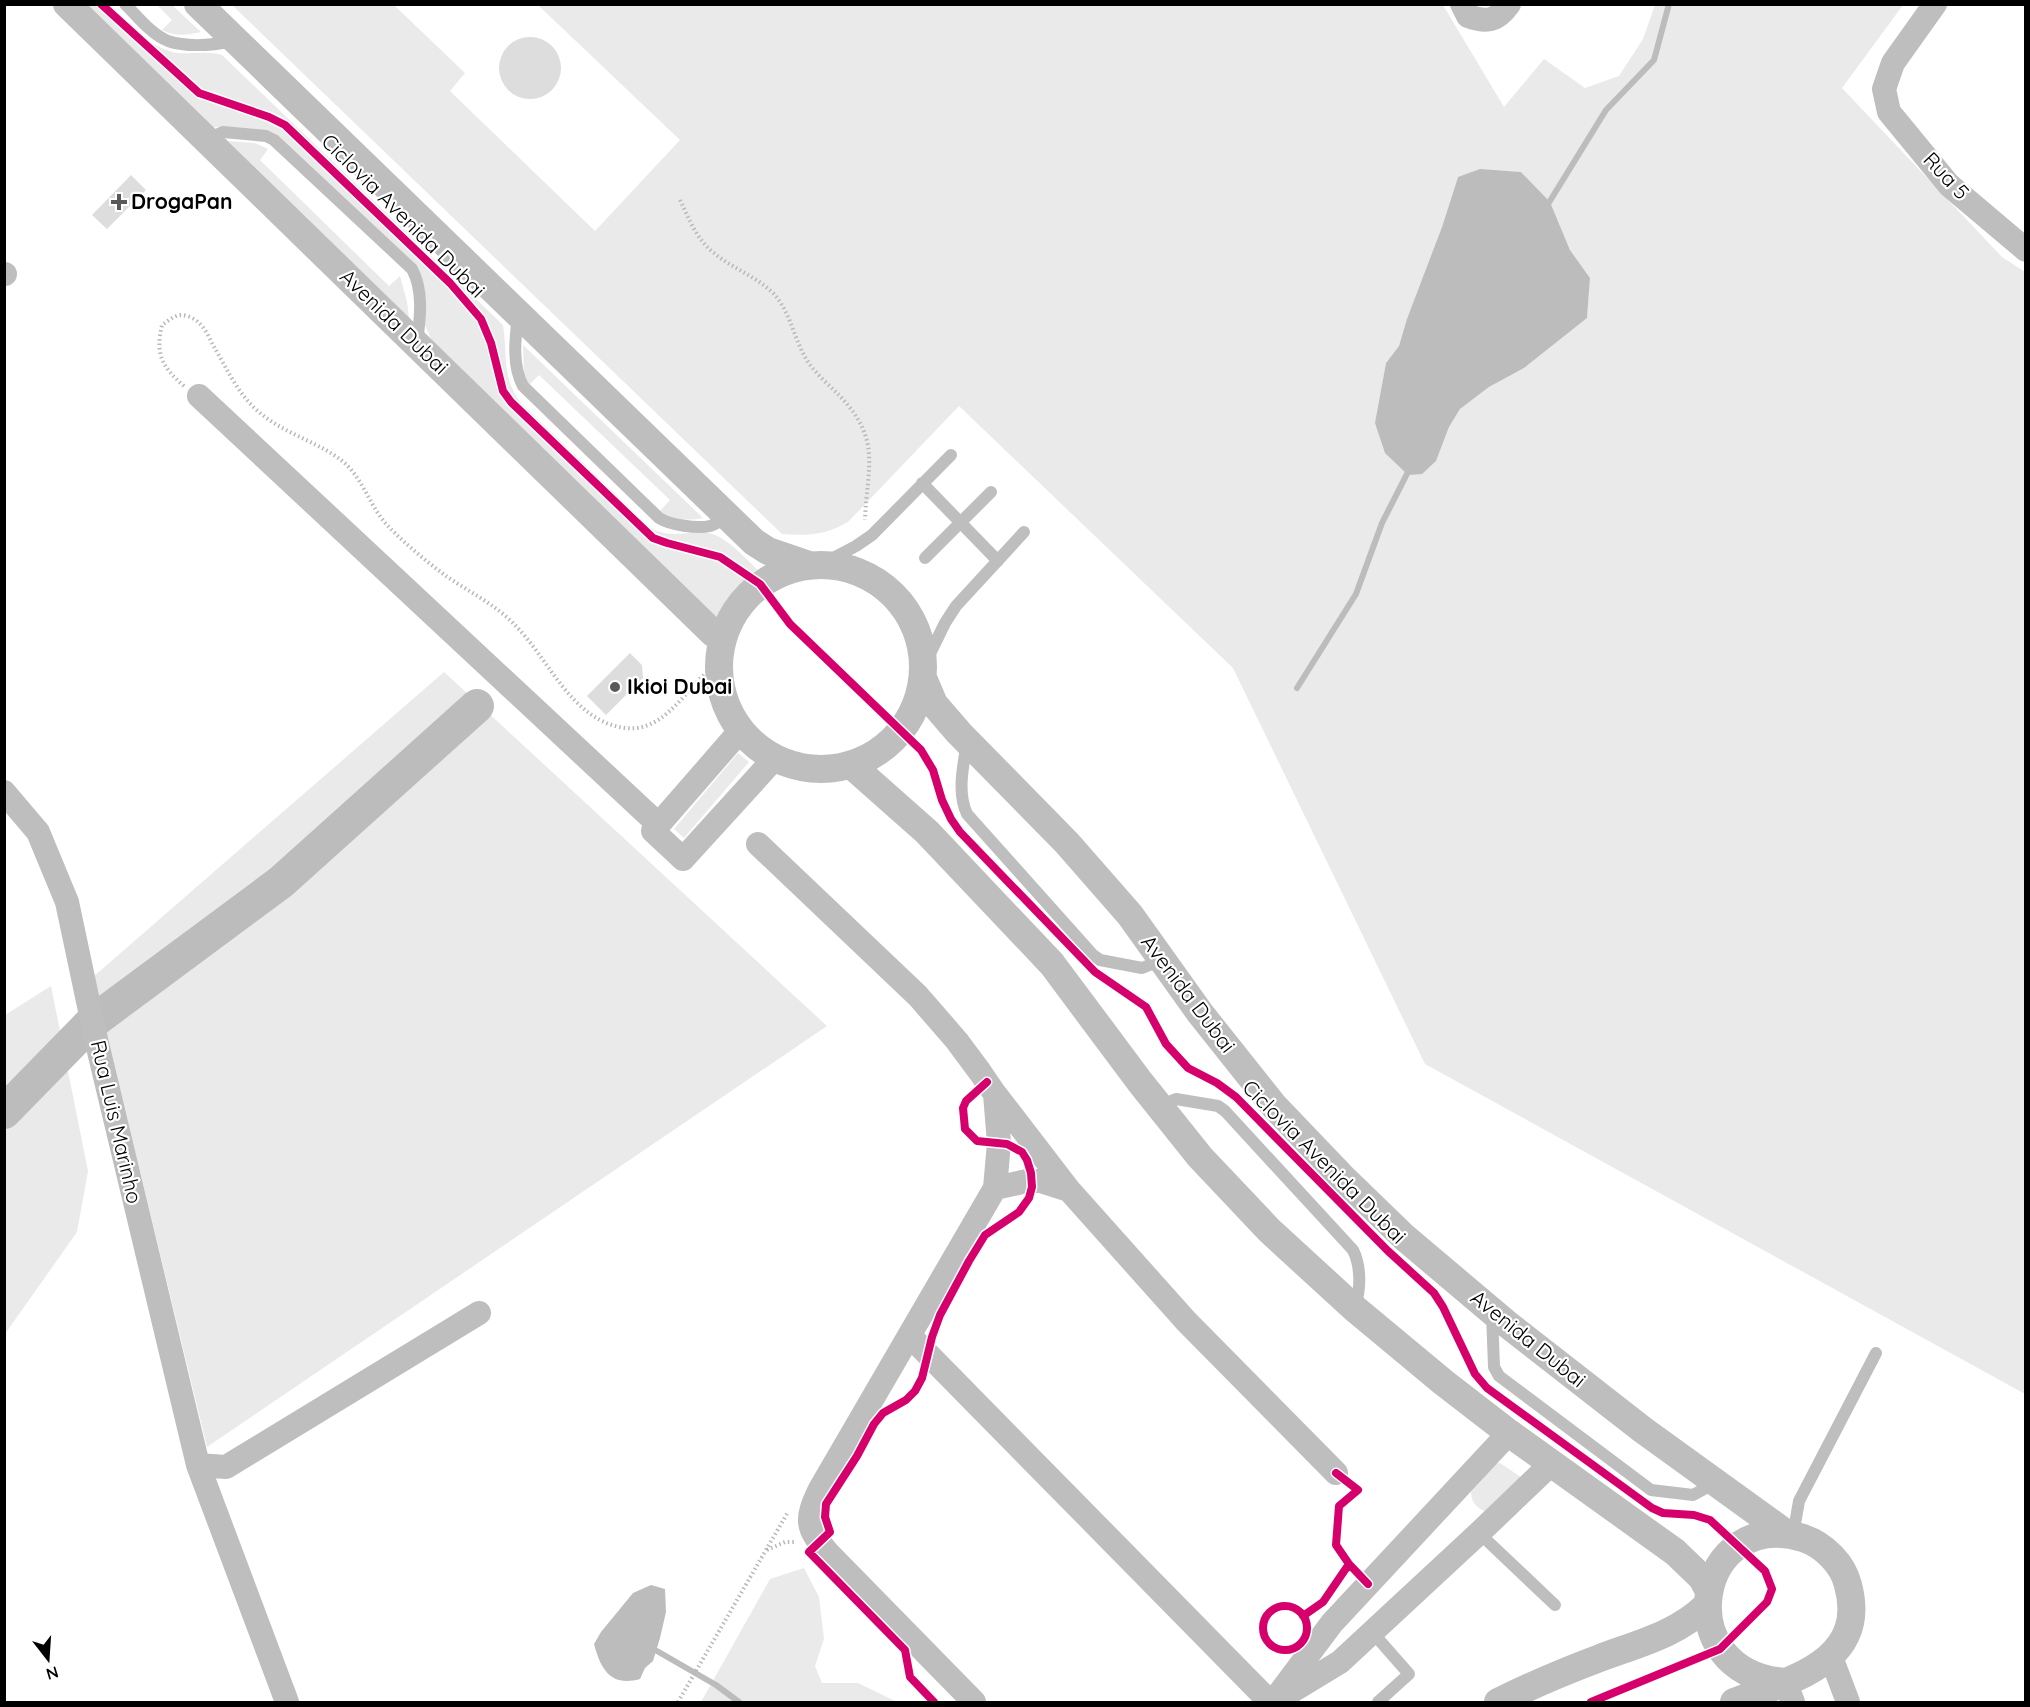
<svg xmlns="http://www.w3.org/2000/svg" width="2030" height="1707" font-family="Quicksand,sans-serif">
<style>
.green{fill:#eaeaea;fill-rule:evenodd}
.water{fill:#bcbcbc}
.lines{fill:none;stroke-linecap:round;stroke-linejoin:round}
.stream{stroke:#bcbcbc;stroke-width:6}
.river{stroke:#bcbcbc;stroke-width:34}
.building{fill:#ddd}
.path{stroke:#b8b8b8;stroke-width:4;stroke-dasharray:1.5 3;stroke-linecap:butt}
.service{stroke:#bebebe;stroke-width:12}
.minor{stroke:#bebebe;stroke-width:24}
.tertiary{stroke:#bebebe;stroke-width:28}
.cycleway-casing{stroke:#fff;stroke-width:11}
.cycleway{stroke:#d6006c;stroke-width:8}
.poi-dot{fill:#595959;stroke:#fff;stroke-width:2}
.labels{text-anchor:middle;stroke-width:4.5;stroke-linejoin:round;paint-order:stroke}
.street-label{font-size:21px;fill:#000;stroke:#fff}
.poi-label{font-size:21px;font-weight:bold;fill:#000;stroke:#fff;text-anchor:start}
</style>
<rect width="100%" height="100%" fill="#fff"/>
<path class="green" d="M 83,5 L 110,5 C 131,23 150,50 179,53 C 193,54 208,51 222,55 L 503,325 C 508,355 501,377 521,403 L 650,527 C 669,540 688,530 709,533 C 727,537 744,557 757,569 L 733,592 L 716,617 L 431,339 L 424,323 L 421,280 L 282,140 L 239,128 L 210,127 Z
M 157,5 L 172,5 L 201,32 C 187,35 175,37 162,30 L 172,20 Z
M 232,5 L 394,5 L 465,73 L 450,91 L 595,231 L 680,140 L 538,5 L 1443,5 L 1504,107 L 1544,59 L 1585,88 L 1619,76 L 1643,39 L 1655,5 L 1903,5 L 1842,88 L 2002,257 L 2025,272 L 2025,1394 L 1425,1064 L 1233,668 L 959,406 L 849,521 C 827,535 808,536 782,534 ZM 1502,171 L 1521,172 L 1550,202 L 1570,250 L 1590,278 L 1587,318 L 1524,368 L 1489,387 L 1460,409 L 1449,427 L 1436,461 L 1381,392 L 1386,363 L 1399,346 L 1442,227 L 1458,177 Z
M 228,141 L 255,143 L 268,149 L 260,160 L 389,286 L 400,276 L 407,302 L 409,318 Z
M 523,345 L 703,518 C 687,521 673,520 659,512 L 670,500 L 539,375 L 528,386 L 524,376 Z
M 444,672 L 827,1026 L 207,1447 L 93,977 Z
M 738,753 L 749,762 L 684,838 L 674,829 Z
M 51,986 L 88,1171 L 77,1232 L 5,1334 L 5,1015 Z
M 1500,1463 L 1521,1477 L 1485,1511 C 1476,1508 1471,1501 1471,1492 L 1495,1464 Z
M 804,1568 L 819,1597 L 824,1639 L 815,1666 L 822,1683 L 858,1683 L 897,1702 L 701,1702 L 770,1579 Z"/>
<path class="water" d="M 1480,169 L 1521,172 L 1550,202 L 1570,250 L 1590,278 L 1587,318 L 1524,368 L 1489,387 L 1460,409 L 1449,427 L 1436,461 L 1422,474 L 1408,475 L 1385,453 L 1375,423 L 1386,363 L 1399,346 L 1407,319 L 1442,227 L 1458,177 Z
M 651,1585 L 665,1589 L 666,1612 L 660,1638 L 653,1661 L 645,1668 L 640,1679 C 611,1687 601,1670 594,1644 L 601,1632 L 633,1593 Z"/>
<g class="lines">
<path class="stream" d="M 1545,209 L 1606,110 L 1654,60 L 1669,4
M 1297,688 L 1356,594 L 1382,523 L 1410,468
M 657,1651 L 716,1685 L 739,1702"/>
<path class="river" d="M 4,1112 L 91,1023 L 281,882 L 477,706"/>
</g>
<path class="building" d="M499 68a31 31 0 1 1 62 0a31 31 0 1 1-62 0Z
M 131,175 L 146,190 L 107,229 L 92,215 Z
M 630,653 L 642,665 L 643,678 L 606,715 L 587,696 Z"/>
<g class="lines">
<path class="path" d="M 680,200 C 689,219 697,240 714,253 C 733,269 756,276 774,294 C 790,312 793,335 804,355 C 812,371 828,384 840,396 C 882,441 867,466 865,520
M 184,386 C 162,367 155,354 162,325 C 168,321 174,315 182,315 C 187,315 195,319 198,322 C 205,328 209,337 213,345 C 226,367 239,396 259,412 C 283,433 316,441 341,460 C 363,477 369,506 388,526 C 405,544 426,561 446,576 C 468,591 494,604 513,623 C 549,658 571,721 625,728 C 658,732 678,702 698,681 C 704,674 711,669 718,663
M 767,1550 L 785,1542 L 794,1542
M 678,1702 L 788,1512"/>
<path class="service" d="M 125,4 C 137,16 152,35 168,41 C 189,48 214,45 234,41
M 207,139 L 223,132 L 266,136 L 274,140 L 412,269 C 424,291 420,319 417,343
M 518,316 C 515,339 512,366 523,386 L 659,518 C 670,525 697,529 710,526 C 716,524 722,520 728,518
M 922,483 L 998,561
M 925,558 L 991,492
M 818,566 L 856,546 L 872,535 L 951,455
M 923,668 L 945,623 L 956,606 L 1024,532
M 967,743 C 963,766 957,793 967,814 L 1093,955 L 1100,960 L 1142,968 L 1162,960
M 1160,1106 L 1176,1099 L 1218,1106 L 1225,1111 L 1353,1250 C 1361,1266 1361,1289 1355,1306
M 1492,1313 L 1494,1367 L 1499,1376 L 1651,1490 L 1693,1495 L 1715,1483
M 1479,1533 L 1555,1605
M 1799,1537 L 1795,1524 L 1799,1501 L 1876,1353
M 1373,1633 L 1409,1674 L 1378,1702"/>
<path class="minor" d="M 1462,4 L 1468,16 C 1487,23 1497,21 1509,4
M 1935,4 L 1893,63 L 1884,89 L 1889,112 L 1949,185 L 2026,250
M 4,274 L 5,274
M 199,396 L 659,825
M 740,731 L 653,831 L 683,859 L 775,758
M 4,792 L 38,832 L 67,902 L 96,1039 L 198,1465 L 287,1702
M 758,844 L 918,996 L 957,1041 L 980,1072 L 995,1094 L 999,1143 L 995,1188 L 1027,1181 L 1041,1181 L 1069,1190 L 1186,1321 L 1336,1473
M 996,1095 L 1069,1190
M 910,1336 L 1270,1702
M 198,1465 L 226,1467 L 479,1313
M 1831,1657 L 1848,1702
M 1785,1682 L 1793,1702
M 1278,1695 L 1332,1623 L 1509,1433
M 974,1702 L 828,1553 C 806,1527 805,1520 820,1489 L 995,1188
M 1274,1702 L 1340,1662 L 1479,1533 L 1551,1464"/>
<path class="tertiary" d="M 67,4 L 713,633 L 722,638
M 198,4 L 754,542 L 768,551 L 809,565
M719 667a102 102 0 1 1 204 0a102 102 0 1 1-204 0Z
M 923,678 L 934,704 L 959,733 L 1067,843 L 1130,915 L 1200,1013 L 1274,1106 L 1341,1176 L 1404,1237 L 1507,1324 L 1643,1430 L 1787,1534
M 852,764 L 857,770 L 927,832 L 1052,964 L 1140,1082 L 1200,1157 L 1269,1230 L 1354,1308 L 1443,1382 L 1509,1433 L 1675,1552 L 1702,1578 L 1709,1591
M 1498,1702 C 1528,1687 1568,1670 1600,1658 C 1637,1644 1676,1635 1706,1606
M 1734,1702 C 1789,1680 1869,1663 1848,1585 C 1843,1564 1824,1545 1803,1538 C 1696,1506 1665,1672 1785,1682"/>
<defs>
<path id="cycleway" d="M 101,4 L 199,93 L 269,117 L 285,125 L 450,283 L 481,319 L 491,343 L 503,391 L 511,402 L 653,538 L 667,543 L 720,557 L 760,584 L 790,624 L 921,750 L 933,770 L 942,800 L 951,819 L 960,832 L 1095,972 L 1146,1007 L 1166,1044 L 1188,1068 L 1217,1083 L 1236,1097 L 1388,1251 L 1434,1293 L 1443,1307 L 1475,1374 L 1487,1388 L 1652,1508 L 1663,1513 L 1694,1515 L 1710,1520 L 1765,1571 L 1772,1589 L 1767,1602 L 1720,1649 L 1591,1702
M 1336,1473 L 1358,1490 L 1339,1506 L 1336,1545 L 1349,1564
M1263 1628a22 22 0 1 1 44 0a22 22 0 1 1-44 0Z
M 1303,1616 L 1323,1602 L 1349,1564 L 1368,1584
M 934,1702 L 910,1677 L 905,1650 L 809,1552 L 830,1532 L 825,1517 L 826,1504 L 857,1456 L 874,1424 L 883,1413 L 906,1400 L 915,1391 L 922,1378 L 932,1337 L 940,1315 L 969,1261 L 985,1235 L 1019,1212 L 1029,1198 L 1032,1187 L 1031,1173 L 1027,1160 L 1022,1152 L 1007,1144 L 977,1141 L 965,1129 L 963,1108 L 966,1101 L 987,1082"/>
</defs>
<use href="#cycleway" class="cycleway-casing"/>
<use href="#cycleway" class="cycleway"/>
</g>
<g class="poi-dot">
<path d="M116 193h6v6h6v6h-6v6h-6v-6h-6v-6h6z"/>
<circle cx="615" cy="687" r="6"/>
</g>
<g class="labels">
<g class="street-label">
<text transform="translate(1946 176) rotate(47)" y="7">Rua 5</text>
<text transform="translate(403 216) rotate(45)" y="7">Ciclovia Avenida Dubai</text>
<text transform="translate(394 322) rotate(44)" y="7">Avenida Dubai</text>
<text transform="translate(1188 994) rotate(53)" y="7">Avenida Dubai</text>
<text transform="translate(116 1122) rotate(77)" y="7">Rua Luis Marinho</text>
<text transform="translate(1324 1162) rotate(45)" y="7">Ciclovia Avenida Dubai</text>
<text transform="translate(1528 1339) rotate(39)" y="7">Avenida Dubai</text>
</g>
<g class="poi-label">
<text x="131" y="209">DrogaPan</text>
<text x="627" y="694">Ikioi Dubai</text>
</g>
</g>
<rect width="2030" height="1707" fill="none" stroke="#000000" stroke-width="12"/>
<g transform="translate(48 1659) rotate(163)" stroke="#ffffff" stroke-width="4.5" paint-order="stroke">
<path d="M0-4.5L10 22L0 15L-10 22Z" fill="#000000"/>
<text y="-9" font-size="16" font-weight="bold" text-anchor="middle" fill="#000000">N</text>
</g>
</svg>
